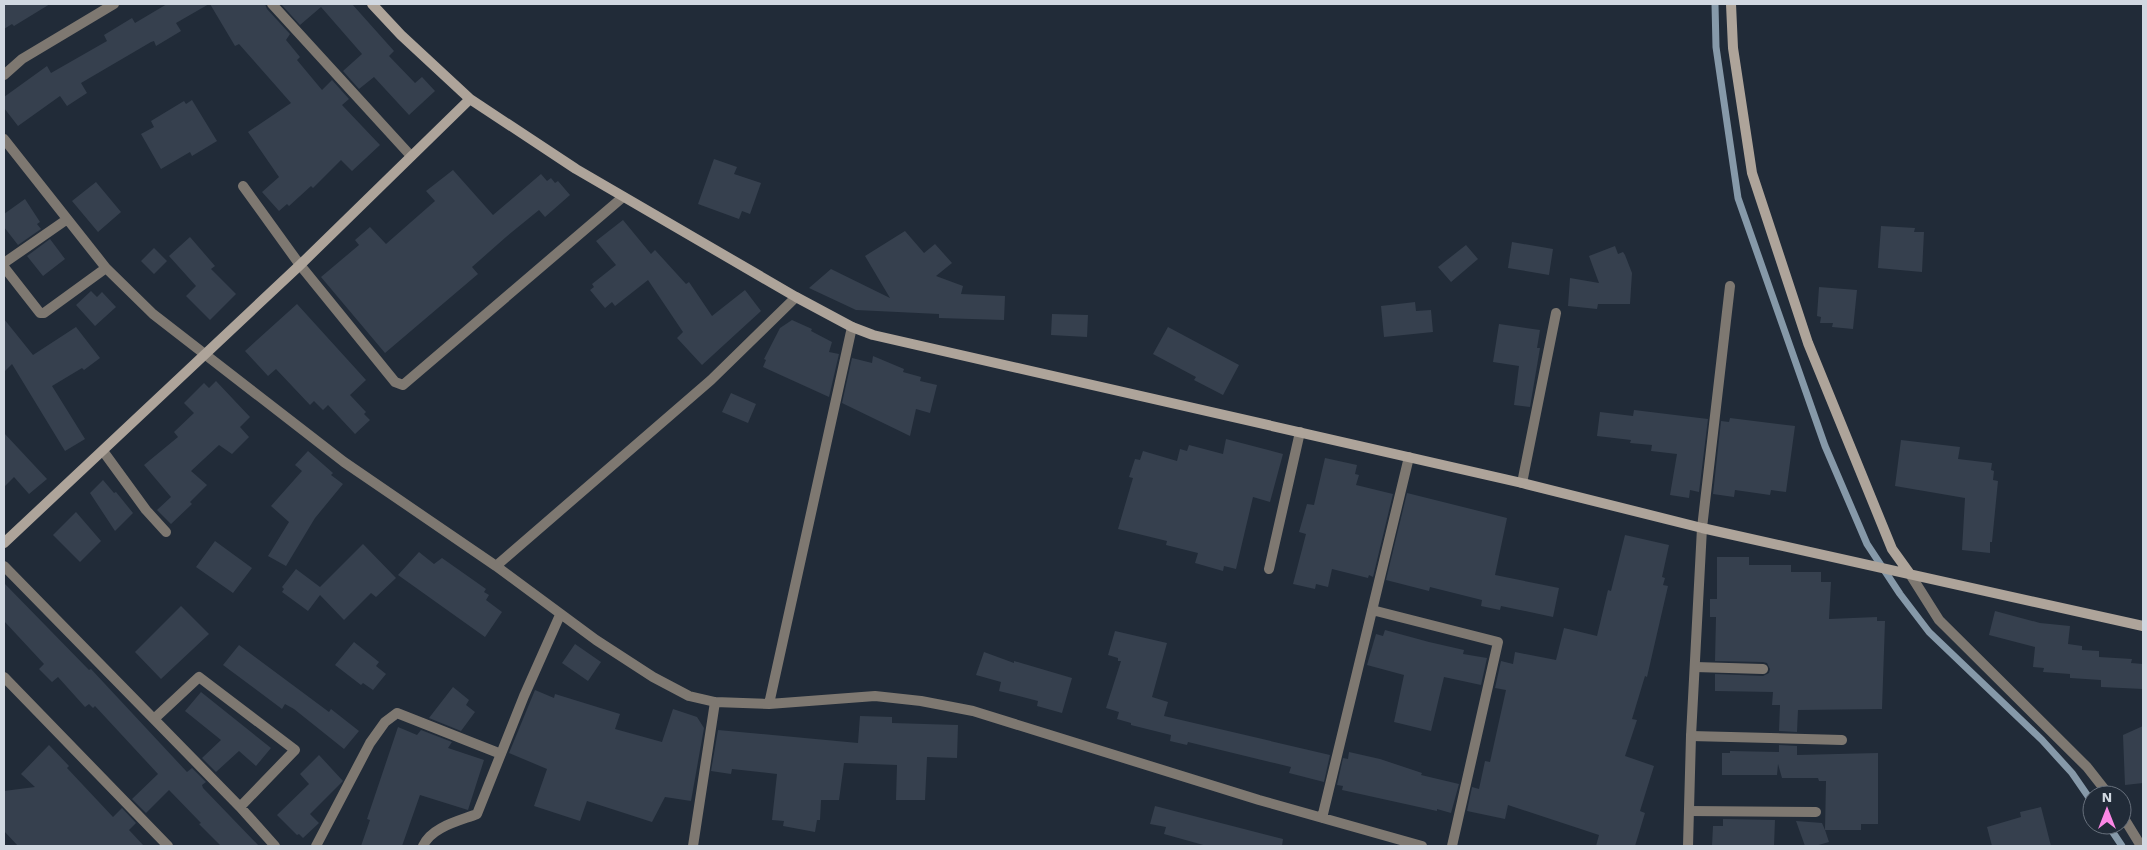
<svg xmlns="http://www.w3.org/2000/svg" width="2147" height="850" font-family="'Work Sans',sans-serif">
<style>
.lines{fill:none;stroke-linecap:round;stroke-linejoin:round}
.stream{stroke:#8699a9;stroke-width:7}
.building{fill:#36404e}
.lane{stroke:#7e7871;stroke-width:10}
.street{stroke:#7e7871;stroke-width:10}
.secondary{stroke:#aea49a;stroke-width:10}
</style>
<rect width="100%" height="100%" fill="#212b38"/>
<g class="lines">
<path class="stream" d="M 1715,4 L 1716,47 L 1738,198 L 1825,446 L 1867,544 L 1900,594 L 1929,632 L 2042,740 L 2072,773 L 2092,802
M 2108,825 L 2122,846"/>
</g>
<path class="building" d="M 4,4 L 50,4 L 14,26 L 12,24 L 4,29 Z
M 167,4 L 209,4 L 176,23 L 181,31 L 156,46 L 154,41 L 151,42 L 81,83 L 87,93 L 67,106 L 60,96 L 18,126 L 4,108 L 4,97 L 47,66 L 51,73 L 107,41 L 104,35 L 132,18 L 135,23 Z
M 210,4 L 265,4 L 267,9 L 290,34 L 286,40 L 300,57 L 297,60 L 322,90 L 332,80 L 349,99 L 342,105 L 380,145 L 352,171 L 341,160 L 313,188 L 311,186 L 289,206 L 287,204 L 279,211 L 262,192 L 279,177 L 248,132 L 291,103 L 239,44 L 235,46 Z
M 281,4 L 352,4 L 394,51 L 389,56 L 415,83 L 422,77 L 435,91 L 409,115 L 374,77 L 359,89 L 343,71 L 362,54 L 321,7 L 300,25 Z
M 192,100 L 217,141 L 192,156 L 190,152 L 161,169 L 141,134 L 154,127 L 151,121 L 184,101 L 186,104 Z
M 714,159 L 737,167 L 734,174 L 761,183 L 750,214 L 742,211 L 739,219 L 698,204 Z
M 453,170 L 493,215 L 541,174 L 547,181 L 551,178 L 555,183 L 558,181 L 570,195 L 545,217 L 539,210 L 506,237 L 472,267 L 478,274 L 385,353 L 321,277 L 359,245 L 355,240 L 370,227 L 386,244 L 435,201 L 426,191 Z
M 96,182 L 121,212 L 98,232 L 72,201 Z
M 25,199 L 40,222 L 37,224 L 41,229 L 18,245 L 4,227 L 4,214 Z
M 623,220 L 651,254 L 655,250 L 686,284 L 689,282 L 712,316 L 745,290 L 761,311 L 702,365 L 677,338 L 683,332 L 648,280 L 615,306 L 612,302 L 605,308 L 590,290 L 594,287 L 592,284 L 616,265 L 596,241 Z
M 1881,226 L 1915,228 L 1914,232 L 1924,232 L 1922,272 L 1878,268 Z
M 905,231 L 924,253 L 935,244 L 952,263 L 936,276 L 963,286 L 961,294 L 1005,296 L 1004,320 L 939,318 L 939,314 L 856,310 L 809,288 L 831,269 L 890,298 L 865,256 Z
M 190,237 L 215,266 L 211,269 L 236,294 L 210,320 L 186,296 L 196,286 L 169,256 Z
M 50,239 L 65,259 L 43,276 L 27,256 Z
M 1512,242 L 1553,249 L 1549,275 L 1508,268 Z
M 1466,245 L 1478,259 L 1451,282 L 1438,267 Z
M 1615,246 L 1618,254 L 1623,252 L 1625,255 L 1632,273 L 1630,304 L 1598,304 L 1597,309 L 1568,306 L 1570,278 L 1599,283 L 1589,256 Z
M 154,248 L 167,261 L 154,274 L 141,261 Z
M 1819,287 L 1857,290 L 1853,329 L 1832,327 L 1833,323 L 1820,323 L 1821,317 L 1817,316 Z
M 91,291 L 97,297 L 102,292 L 116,307 L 95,326 L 76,305 Z
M 1415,302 L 1416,311 L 1431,310 L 1433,332 L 1384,337 L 1381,306 Z
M 297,304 L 366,380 L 350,395 L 366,412 L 364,414 L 370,420 L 355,434 L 328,405 L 323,410 L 314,401 L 310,405 L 276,369 L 268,376 L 245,351 Z
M 1052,314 L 1088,315 L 1087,337 L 1051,335 Z
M 4,319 L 33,355 L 76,327 L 100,358 L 84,370 L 82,368 L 52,386 L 85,439 L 65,451 L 12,364 L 4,372 Z
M 792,320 L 812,329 L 811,331 L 832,342 L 829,352 L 839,354 L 829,397 L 763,367 L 766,360 L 764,359 L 780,328 Z
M 1499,324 L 1540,330 L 1537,348 L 1540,348 L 1530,407 L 1514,405 L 1519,366 L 1493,362 Z
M 1168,327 L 1239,365 L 1223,395 L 1194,380 L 1196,377 L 1153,354 Z
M 873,356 L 904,369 L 903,372 L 921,377 L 920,381 L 937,385 L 930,413 L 916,409 L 910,436 L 842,403 L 852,358 L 872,363 Z
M 216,381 L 250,417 L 240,427 L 249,437 L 232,454 L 219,445 L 191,471 L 207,485 L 190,502 L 192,504 L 171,524 L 157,510 L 171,497 L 144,465 L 178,437 L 174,432 L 194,413 L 184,403 L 204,383 L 209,388 Z
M 731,393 L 756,404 L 748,423 L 722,412 Z
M 1634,410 L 1708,419 L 1699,492 L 1690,490 L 1689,498 L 1670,495 L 1677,454 L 1651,451 L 1652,445 L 1630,443 L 1631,440 L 1597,436 L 1600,412 L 1633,416 Z
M 1730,418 L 1795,426 L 1786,492 L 1771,490 L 1770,495 L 1735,490 L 1734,497 L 1713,494 L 1721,421 L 1729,422 Z
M 4,433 L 47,479 L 29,494 L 14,477 L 4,487 Z
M 1226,439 L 1283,454 L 1270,502 L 1253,497 L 1236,569 L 1224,566 L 1223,571 L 1195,563 L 1198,553 L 1166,545 L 1167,541 L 1118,529 L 1133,478 L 1129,477 L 1135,459 L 1140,460 L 1143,451 L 1177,461 L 1180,449 L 1187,451 L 1189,445 L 1223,454 Z
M 1901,440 L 1960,447 L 1958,459 L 1992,463 L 1991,470 L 1994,471 L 1993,480 L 1998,481 L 1992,542 L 1990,542 L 1990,553 L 1962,550 L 1965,498 L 1895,486 Z
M 308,451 L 333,473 L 331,475 L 343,484 L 315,518 L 286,566 L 268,556 L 289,522 L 271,506 L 302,471 L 295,465 Z
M 1325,458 L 1357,465 L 1355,474 L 1359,475 L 1356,485 L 1393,494 L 1373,577 L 1369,575 L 1368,578 L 1332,569 L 1328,587 L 1316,584 L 1315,589 L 1293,584 L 1306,534 L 1299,532 L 1307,504 L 1314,505 Z
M 103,480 L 114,493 L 116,492 L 133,513 L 115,531 L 90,493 Z
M 1407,493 L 1507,518 L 1495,575 L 1559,588 L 1553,617 L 1501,606 L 1500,610 L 1481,606 L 1482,600 L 1430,587 L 1429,591 L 1386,580 Z
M 76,512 L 101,541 L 80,562 L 53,535 Z
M 1625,535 L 1669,545 L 1662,577 L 1665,578 L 1663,585 L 1668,586 L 1647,677 L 1645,676 L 1632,719 L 1637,720 L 1625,756 L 1654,766 L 1640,811 L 1645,813 L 1635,846 L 1596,846 L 1599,835 L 1508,805 L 1505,819 L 1467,811 L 1472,787 L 1479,789 L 1485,761 L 1490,762 L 1506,690 L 1495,688 L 1501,661 L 1513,664 L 1515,652 L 1556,660 L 1564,628 L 1597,636 L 1608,590 L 1611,591 Z
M 215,541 L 252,568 L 233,593 L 196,567 Z
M 363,544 L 396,578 L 376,597 L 371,593 L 344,620 L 320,595 L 308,611 L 282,592 L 284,589 L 282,587 L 296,569 L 320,587 Z
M 419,552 L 434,564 L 442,558 L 486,589 L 484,592 L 489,595 L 486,600 L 502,612 L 485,637 L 398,575 Z
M 1717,557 L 1749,557 L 1749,565 L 1791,565 L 1791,572 L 1821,572 L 1821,582 L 1831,582 L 1829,619 L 1877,617 L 1877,621 L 1885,621 L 1882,709 L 1798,710 L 1797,732 L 1779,731 L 1780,705 L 1772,705 L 1773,692 L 1715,691 L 1715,674 L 1763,676 L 1769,673 L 1770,669 L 1767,663 L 1763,662 L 1715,661 L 1716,617 L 1710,617 L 1710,599 L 1717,599 Z
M 4,583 L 89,670 L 91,669 L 187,772 L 192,768 L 206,782 L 202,785 L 203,788 L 259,846 L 221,846 L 199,824 L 201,823 L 169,790 L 146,813 L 132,799 L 158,774 L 95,706 L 93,708 L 89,704 L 85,707 L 58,677 L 52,682 L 39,669 L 44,664 L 4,621 Z
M 181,606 L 209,634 L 161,679 L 135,652 Z
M 1995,611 L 2040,623 L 2070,626 L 2068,644 L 2082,646 L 2082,650 L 2099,651 L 2099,657 L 2132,659 L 2131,663 L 2143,664 L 2143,689 L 2101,687 L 2101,680 L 2070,678 L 2070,674 L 2043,672 L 2044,668 L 2033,667 L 2035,647 L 1989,635 Z
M 1385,630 L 1429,642 L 1464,650 L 1463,654 L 1487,658 L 1481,685 L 1444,677 L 1431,731 L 1394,722 L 1404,675 L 1367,665 L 1376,634 L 1383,636 Z
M 1115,631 L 1167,643 L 1152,697 L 1168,702 L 1164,716 L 1330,755 L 1324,782 L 1289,773 L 1291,767 L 1188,742 L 1187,745 L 1170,741 L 1171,735 L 1131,725 L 1131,723 L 1117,719 L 1119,712 L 1106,708 L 1121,661 L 1118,661 L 1118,658 L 1108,655 Z
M 354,642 L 379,662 L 376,666 L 386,674 L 373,690 L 363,683 L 361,685 L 335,665 Z
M 575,644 L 601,662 L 588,681 L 562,663 Z
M 239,645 L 329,712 L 331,709 L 359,731 L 344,749 L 294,709 L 285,704 L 282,709 L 223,665 Z
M 984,652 L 1014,663 L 1014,661 L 1072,678 L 1062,713 L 1037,706 L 1038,701 L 999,691 L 1001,682 L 976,675 Z
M 453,687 L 469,700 L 466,705 L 475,712 L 461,731 L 429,718 Z
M 535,690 L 554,698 L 555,694 L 620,714 L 615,729 L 662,742 L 673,709 L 697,717 L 704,728 L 691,801 L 665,797 L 652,822 L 587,801 L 580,821 L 534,806 L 547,769 L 509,753 Z
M 201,692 L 271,748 L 256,766 L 239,751 L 216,772 L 202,758 L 221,740 L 185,711 Z
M 860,716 L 892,717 L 892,723 L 958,725 L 957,758 L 927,757 L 925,800 L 896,800 L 897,765 L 844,763 L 839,800 L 821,800 L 820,820 L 817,820 L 815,832 L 783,826 L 784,821 L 772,820 L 777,774 L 732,769 L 731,774 L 711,771 L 718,730 L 858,743 Z
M 2143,726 L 2143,783 L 2125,785 L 2123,735 Z
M 398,727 L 417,735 L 421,730 L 452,742 L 448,748 L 484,760 L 468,810 L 420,795 L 402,846 L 361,846 L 370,820 L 367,819 Z
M 49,745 L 69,766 L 67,768 L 113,817 L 122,808 L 136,823 L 129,830 L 144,846 L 18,846 L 4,831 L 4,791 L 35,787 L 21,774 Z
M 1779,745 L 1797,746 L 1797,755 L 1878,753 L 1878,824 L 1861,824 L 1861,830 L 1825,830 L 1829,842 L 1815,846 L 1805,846 L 1796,821 L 1822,823 L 1825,830 L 1826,781 L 1819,781 L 1818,778 L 1782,778 L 1778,764 L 1777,775 L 1722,775 L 1722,753 L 1730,753 L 1730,751 L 1779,752 Z
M 1349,752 L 1380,759 L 1422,773 L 1421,775 L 1459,784 L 1451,813 L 1437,809 L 1437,811 L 1342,790 L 1343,786 L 1337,785 L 1343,758 L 1348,759 Z
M 319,755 L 343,781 L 310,814 L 319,823 L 303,838 L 299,834 L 297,835 L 277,815 L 309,784 L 300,774 Z
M 1155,806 L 1283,839 L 1282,846 L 1207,846 L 1164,834 L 1166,827 L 1150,824 Z
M 2041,807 L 2051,846 L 1992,846 L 1987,827 L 2021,817 L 2020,812 Z
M 1723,819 L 1775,820 L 1774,846 L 1712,846 L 1713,826 L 1723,826 Z"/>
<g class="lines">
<path class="lane" d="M 243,186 L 300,265
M 103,451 L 146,510 L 166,532
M 1522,483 L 1556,313
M 1702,528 L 1730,286
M 1269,569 L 1300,432
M 1695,667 L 1763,669
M 1691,736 L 1842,740
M 1689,811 L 1816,812"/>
<path class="street" d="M 272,4 L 411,156
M 4,75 L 22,59 L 114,4
M 4,139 L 106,268 L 153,314 L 344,462 L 496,566 L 596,640 L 653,677 L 689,696 L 715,702 L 769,704 L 875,696 L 921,701 L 973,711 L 1259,800 L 1422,846
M 300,265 L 395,382 L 403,385 L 623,197
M 4,266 L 4,263 L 66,220
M 4,267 L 40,313 L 44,313 L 106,268
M 4,566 L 240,807 L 275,846
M 496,566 L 711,380 L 796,297
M 1910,574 L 1939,620 L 2087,767 L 2109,795
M 1372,610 L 1498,642 L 1452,846
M 4,677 L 168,846
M 769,704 L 852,327
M 154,719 L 199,677 L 295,750 L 240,807
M 2122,815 L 2141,846
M 1322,818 L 1409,457
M 316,846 L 370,743 L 385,722 L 397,713 L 501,754
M 423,846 C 431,827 459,821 477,814 L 524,696 L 560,615
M 693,846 L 715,702
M 1688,846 L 1691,736 L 1702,528"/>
<path class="secondary" d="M 372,4 L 401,35 L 470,99 L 576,169 L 796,297 L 852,327 L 873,335 L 1522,483 L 1702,528 L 2143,626
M 1731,4 L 1733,48 L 1752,173 L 1808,343 L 1892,549 L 1910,574
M 4,543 L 300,265 L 470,99"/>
</g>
<rect width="2147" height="850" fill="none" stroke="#d1d8e1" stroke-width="10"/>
<g transform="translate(2107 810)"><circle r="24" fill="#212b38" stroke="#67707c"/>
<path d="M0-4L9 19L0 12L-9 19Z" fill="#fb87e5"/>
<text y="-8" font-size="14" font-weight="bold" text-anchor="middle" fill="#d1d8e1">N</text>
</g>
</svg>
